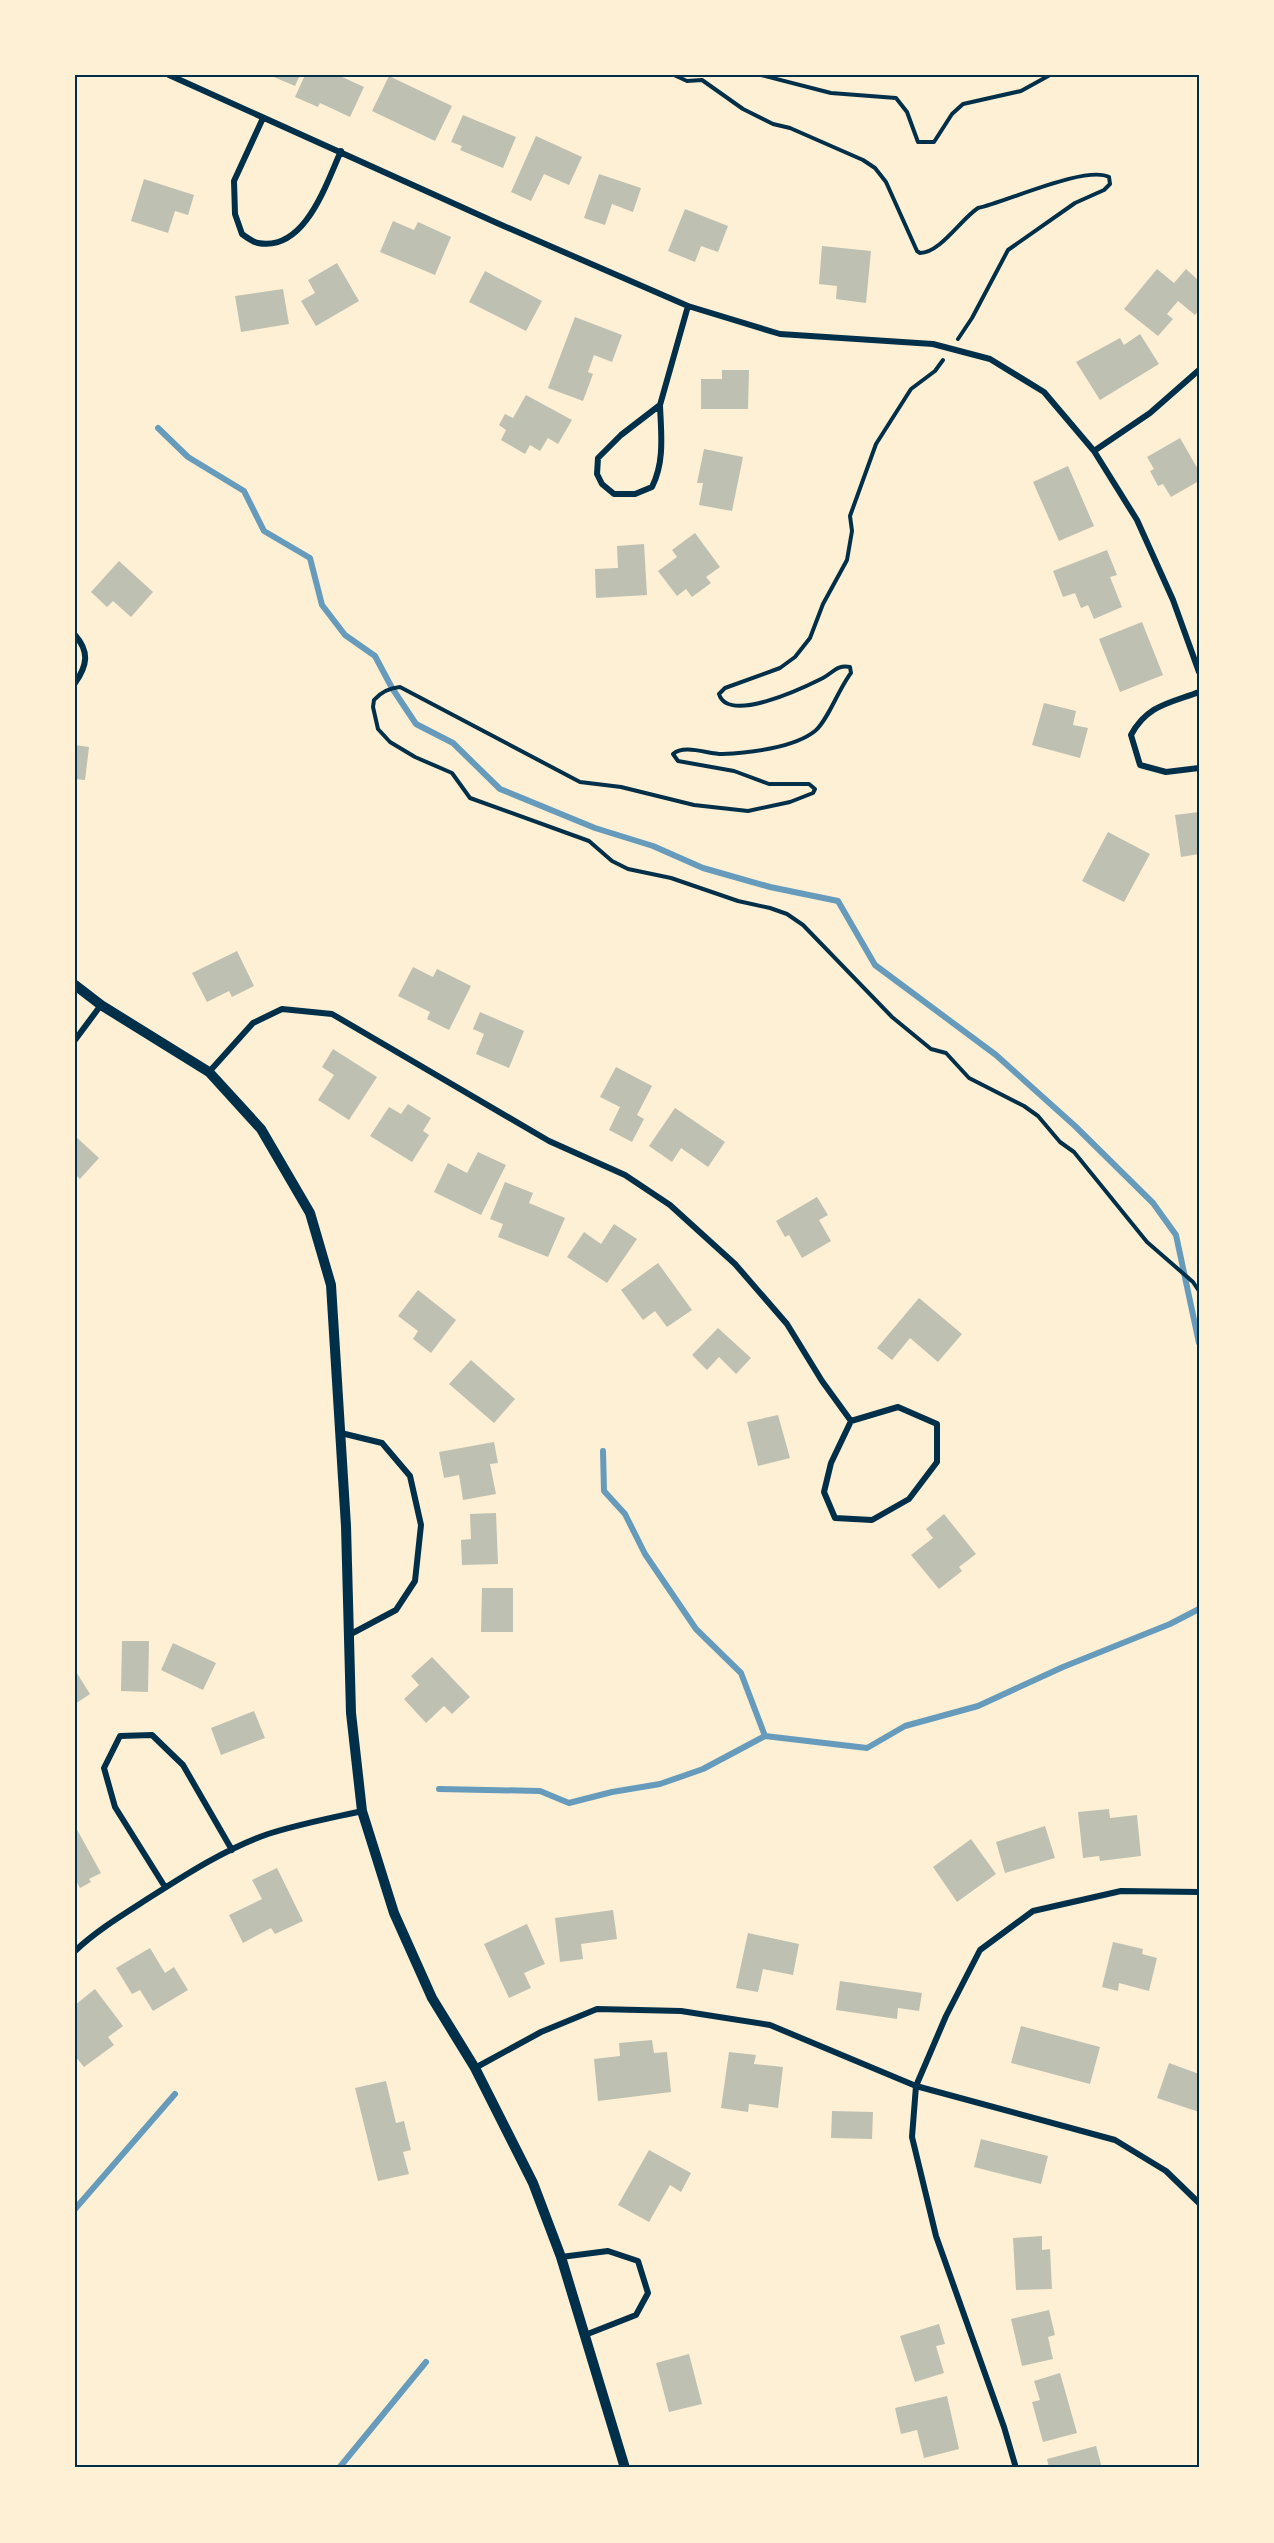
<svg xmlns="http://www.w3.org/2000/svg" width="1274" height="2543" font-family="'Asap Condensed',sans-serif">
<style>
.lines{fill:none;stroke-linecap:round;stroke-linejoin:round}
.stream{stroke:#669bbc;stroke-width:6}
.building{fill:#bec0b2}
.path{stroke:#003049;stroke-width:4}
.minor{stroke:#003049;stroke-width:6}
.tertiary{stroke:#003049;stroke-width:10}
.neatline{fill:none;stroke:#003049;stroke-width:2}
</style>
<rect width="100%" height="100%" fill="#fdf0d5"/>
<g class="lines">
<path class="stream" d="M 158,428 L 188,457 L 244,491 L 264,531 L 310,558 L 322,605 L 345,635 L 375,656 L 392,688 L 416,724 L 453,743 L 500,789 L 595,828 L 653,846 L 703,868 L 770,887 L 838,901 L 875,965 L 996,1055 L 1075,1126 L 1153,1203 L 1176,1235 L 1199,1343
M 603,1451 L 604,1491 L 625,1514 L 645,1554 L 696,1629 L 741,1673 L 765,1736
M 439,1789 L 540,1791 L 569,1803 L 612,1792 L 660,1784 L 703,1769 L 765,1736 L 867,1748 L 905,1726 L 978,1706 L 1063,1667 L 1170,1624 L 1199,1609
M 75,2209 L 175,2094
M 339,2468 L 426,2362"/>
</g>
<path class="building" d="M 269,75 L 300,75 L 295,86 Z
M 305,75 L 338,75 L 364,87 L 350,117 L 320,103 L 318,107 L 295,97 Z
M 389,76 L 452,106 L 435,141 L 372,111 Z
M 463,115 L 516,137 L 503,168 L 460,150 L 462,146 L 451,142 Z
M 536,136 L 582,157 L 569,185 L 544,174 L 531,201 L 511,192 Z
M 599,174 L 641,188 L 633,212 L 612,204 L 605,225 L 584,218 Z
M 144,179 L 194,195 L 188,215 L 175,211 L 168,233 L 131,221 Z
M 685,209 L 728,226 L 718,252 L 701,246 L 695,262 L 668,251 Z
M 393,221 L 414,230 L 418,222 L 451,237 L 435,275 L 380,252 Z
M 822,246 L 871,251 L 866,303 L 836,299 L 837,286 L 819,284 Z
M 337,263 L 359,301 L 316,326 L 301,301 L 315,293 L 308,280 Z
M 1157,269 L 1174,283 L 1186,269 L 1199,281 L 1199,310 L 1195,315 L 1178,301 L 1167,314 L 1173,319 L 1158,336 L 1124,309 Z
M 485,271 L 542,301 L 526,331 L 469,302 Z
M 283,289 L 289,324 L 241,332 L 235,296 Z
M 575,317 L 622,335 L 612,362 L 594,355 L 588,372 L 593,374 L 583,401 L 548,388 Z
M 1140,334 L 1159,364 L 1100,400 L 1076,362 L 1120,338 L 1124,345 Z
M 722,370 L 749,370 L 748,409 L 701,409 L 701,379 L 722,379 Z
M 526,395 L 572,420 L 558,444 L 548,438 L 540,451 L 530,445 L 525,454 L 501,440 L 506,430 L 499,425 L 505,414 L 513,418 Z
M 1180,438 L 1199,471 L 1199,481 L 1171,497 L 1163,484 L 1158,486 L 1150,471 L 1154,469 L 1147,457 Z
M 704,449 L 743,457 L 732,511 L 699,505 L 703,483 L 697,483 Z
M 1068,466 L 1094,526 L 1059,541 L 1033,482 Z
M 695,533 L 720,567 L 706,577 L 711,583 L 692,597 L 686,589 L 677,596 L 658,571 L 677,557 L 672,550 Z
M 644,544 L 647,595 L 596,598 L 595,569 L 618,568 L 617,546 Z
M 1107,550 L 1117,575 L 1110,577 L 1122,607 L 1094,619 L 1088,605 L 1081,608 L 1075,593 L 1063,597 L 1053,571 Z
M 119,561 L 153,592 L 131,617 L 113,601 L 107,607 L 91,592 Z
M 1142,622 L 1163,675 L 1120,692 L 1099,639 Z
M 1044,703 L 1076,711 L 1073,725 L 1088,728 L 1080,758 L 1032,745 Z
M 75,745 L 89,747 L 85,780 L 75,779 Z
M 1199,812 L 1199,854 L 1181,857 L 1175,815 Z
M 1108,832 L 1150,854 L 1124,902 L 1082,881 Z
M 237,951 L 254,986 L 232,997 L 229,991 L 207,1002 L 192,973 Z
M 413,967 L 433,977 L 437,969 L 471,986 L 449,1030 L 427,1019 L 430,1012 L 398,996 Z
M 480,1012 L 524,1031 L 509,1068 L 476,1054 L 484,1034 L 473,1029 Z
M 333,1049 L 377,1077 L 349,1120 L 318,1100 L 334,1075 L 322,1067 Z
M 616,1067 L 652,1086 L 637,1115 L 644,1119 L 632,1142 L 609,1130 L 620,1107 L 600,1097 Z
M 408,1104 L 431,1118 L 423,1131 L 429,1135 L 412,1162 L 370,1136 L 389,1107 L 401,1114 Z
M 675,1108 L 725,1142 L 708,1167 L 681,1148 L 672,1162 L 649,1146 Z
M 75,1136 L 99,1158 L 80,1179 L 75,1174 Z
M 478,1152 L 506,1165 L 481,1215 L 434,1192 L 448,1163 L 467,1173 Z
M 505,1182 L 533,1193 L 529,1203 L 565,1218 L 548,1257 L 498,1237 L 503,1224 L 490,1219 Z
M 817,1197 L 828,1215 L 819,1220 L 831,1241 L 802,1258 L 789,1235 L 785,1237 L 776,1221 Z
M 614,1224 L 637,1239 L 607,1283 L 567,1257 L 584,1232 L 601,1244 Z
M 658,1263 L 692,1310 L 667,1327 L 655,1311 L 643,1320 L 621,1290 Z
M 418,1290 L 456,1320 L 431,1353 L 413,1339 L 418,1331 L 398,1316 Z
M 919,1298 L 962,1334 L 938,1362 L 910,1338 L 892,1360 L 877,1348 Z
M 718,1328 L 751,1358 L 736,1374 L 719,1357 L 707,1370 L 692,1355 Z
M 471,1360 L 515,1399 L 494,1423 L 449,1384 Z
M 778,1415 L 790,1458 L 758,1466 L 747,1422 Z
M 494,1442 L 498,1463 L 490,1464 L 496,1494 L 463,1500 L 459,1475 L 444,1478 L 439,1452 Z
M 496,1513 L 498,1564 L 462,1565 L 461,1540 L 471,1539 L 470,1514 Z
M 944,1514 L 976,1554 L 959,1567 L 962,1571 L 939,1589 L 911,1555 L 933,1538 L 926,1529 Z
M 482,1588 L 513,1588 L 513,1632 L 481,1632 Z
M 122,1641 L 149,1641 L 148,1692 L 121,1691 Z
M 173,1643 L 216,1663 L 203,1690 L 161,1670 Z
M 432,1657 L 470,1697 L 452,1714 L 444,1706 L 426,1723 L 404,1699 L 419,1685 L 411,1676 Z
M 75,1670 L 90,1694 L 75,1704 Z
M 254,1711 L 265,1738 L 221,1755 L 211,1728 Z
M 1109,1809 L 1110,1818 L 1137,1815 L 1141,1856 L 1100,1861 L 1099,1856 L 1083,1858 L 1078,1812 Z
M 75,1826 L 101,1873 L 89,1879 L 91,1882 L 80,1888 L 75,1879 Z
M 1045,1826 L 1055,1858 L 1005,1873 L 996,1842 Z
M 971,1839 L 996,1874 L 957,1902 L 933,1867 Z
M 277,1868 L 303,1921 L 275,1934 L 271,1928 L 243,1943 L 229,1915 L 262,1899 L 252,1880 Z
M 613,1910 L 617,1939 L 581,1944 L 583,1959 L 560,1962 L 555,1918 Z
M 527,1924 L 545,1964 L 524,1973 L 531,1988 L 509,1998 L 484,1944 Z
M 748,1933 L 799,1944 L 793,1975 L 763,1969 L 758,1992 L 736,1988 Z
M 1113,1942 L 1143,1949 L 1142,1954 L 1157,1958 L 1149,1991 L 1119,1983 L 1118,1991 L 1102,1987 Z
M 150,1948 L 165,1973 L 174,1967 L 188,1990 L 153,2011 L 140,1990 L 132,1994 L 116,1968 Z
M 840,1981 L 922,1993 L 919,2011 L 898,2008 L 897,2019 L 836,2010 Z
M 95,1989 L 123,2026 L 108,2037 L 114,2045 L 84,2067 L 75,2056 L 75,2005 Z
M 1021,2026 L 1100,2047 L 1090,2084 L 1011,2063 Z
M 652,2040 L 654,2053 L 667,2052 L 671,2092 L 598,2101 L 594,2059 L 620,2056 L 619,2043 Z
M 729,2052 L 756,2055 L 754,2064 L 783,2067 L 778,2108 L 749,2104 L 748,2112 L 721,2108 Z
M 1169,2063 L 1199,2074 L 1199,2112 L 1157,2098 Z
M 386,2081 L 396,2123 L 404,2121 L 411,2150 L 403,2152 L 409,2174 L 378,2181 L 355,2088 Z
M 832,2111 L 873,2112 L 872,2139 L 831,2138 Z
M 981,2139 L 1048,2156 L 1041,2184 L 974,2167 Z
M 649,2150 L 691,2173 L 681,2192 L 670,2185 L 649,2222 L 618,2205 Z
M 1042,2236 L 1042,2250 L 1050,2249 L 1052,2289 L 1016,2290 L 1013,2238 Z
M 1049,2310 L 1055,2335 L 1048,2337 L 1053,2359 L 1022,2366 L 1011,2319 Z
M 939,2324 L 945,2344 L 936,2346 L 944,2373 L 915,2382 L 900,2336 Z
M 689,2354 L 702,2404 L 669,2412 L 656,2363 Z
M 1060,2373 L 1077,2433 L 1043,2442 L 1032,2402 L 1040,2400 L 1034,2381 Z
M 947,2396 L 959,2449 L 924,2458 L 917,2430 L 901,2434 L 895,2408 Z
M 1096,2446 L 1102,2468 L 1049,2468 L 1047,2459 Z"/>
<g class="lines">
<path class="path" d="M 674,75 L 687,81 L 702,80 L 743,109 L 773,124 L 790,128 L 863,160 L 875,168 L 886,182 L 917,251 L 920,253 C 940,253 961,219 978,208 C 1006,202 1086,165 1109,177 L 1110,184 L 1104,190 L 1075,203 L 1008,250 L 972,318 L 958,339
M 761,75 L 831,93 L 896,98 L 907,112 L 918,142 L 934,142 L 952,114 L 963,104 L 1021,91 L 1050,75
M 943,360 L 935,371 L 911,389 L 876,444 L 850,516 L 852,531 L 847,560 L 823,604 L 810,638 L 795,657 L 780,668 L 725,688 L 719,694 C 728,724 803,688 821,679 C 832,674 837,664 850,667 L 851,673 C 839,688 827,722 815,731 C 794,748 748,753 722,754 C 708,754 684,744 673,754 L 678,761 L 734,771 L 769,784 L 809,784 L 815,789 L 813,793 L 790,802 L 748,811 L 694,805 L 621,787 L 580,782 L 400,687 C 389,688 381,692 374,700 L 373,707 L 378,729 L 390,742 L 415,757 L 452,773 L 470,798 L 589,841 L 612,861 L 628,869 L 671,878 L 738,901 L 770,908 L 787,914 L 803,925 L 892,1017 L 931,1049 L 946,1053 L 969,1078 L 1024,1106 L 1038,1116 L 1060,1142 L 1074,1152 L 1147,1242 L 1193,1282 L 1199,1291"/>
<path class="minor" d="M 169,75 L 497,223 L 688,306 L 780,334 L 933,344 L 990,359 L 1044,392 L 1094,451 L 1137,520 L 1173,600 L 1199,672
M 263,118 L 234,181 L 235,214 L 242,234 C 246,237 253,242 258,243 C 305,252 326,184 341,151
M 660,405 C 661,433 665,461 652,487 L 635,494 L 614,494 L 602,484 L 597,474 L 598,458 L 621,435 L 660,405 L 688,306
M 1094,451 L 1150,413 L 1199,370
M 75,635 C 90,652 87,666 75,683
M 1199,692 C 1170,703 1147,705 1131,735 L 1140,765 L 1166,772 L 1199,768
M 75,1040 L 101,1005
M 209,1072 L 253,1023 L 282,1009 L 332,1014 L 549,1141 L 625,1175 L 670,1205 L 735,1264 L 787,1324 L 822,1381 L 851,1421 L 831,1463 L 824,1492 L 835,1518 L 872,1520 L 909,1499 L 937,1462 L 937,1424 L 898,1407 L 851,1421
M 341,1433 L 382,1443 L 410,1476 L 421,1525 L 415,1581 L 396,1610 L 349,1635
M 165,1887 L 115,1807 L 104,1768 L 120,1736 L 152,1735 L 183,1765 L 232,1850
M 1199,1892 L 1121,1891 L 1033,1911 L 980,1950 L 946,2016 L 916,2086 L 1115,2140 L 1166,2171 L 1199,2203
M 75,1951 C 94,1933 116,1919 138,1905 C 179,1879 222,1850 268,1834 C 299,1824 331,1818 362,1811
M 475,2068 L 541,2032 L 597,2009 L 681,2011 L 770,2025 L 916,2086 L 912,2137 L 936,2236 L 1004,2427 L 1016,2468
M 561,2257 L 608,2251 L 638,2261 L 648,2293 L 636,2315 L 585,2335"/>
<path class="tertiary" d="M 75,985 L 101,1005 L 209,1072 L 261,1129 L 310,1213 L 331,1285 L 346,1526 L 351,1713 L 362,1811 L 394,1913 L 432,1998 L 475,2068 L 533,2183 L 561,2257 L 625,2468"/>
</g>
<rect width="1274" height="2543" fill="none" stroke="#fdf0d5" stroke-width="153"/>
<rect x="76" y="76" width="1122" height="2390" class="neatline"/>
</svg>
